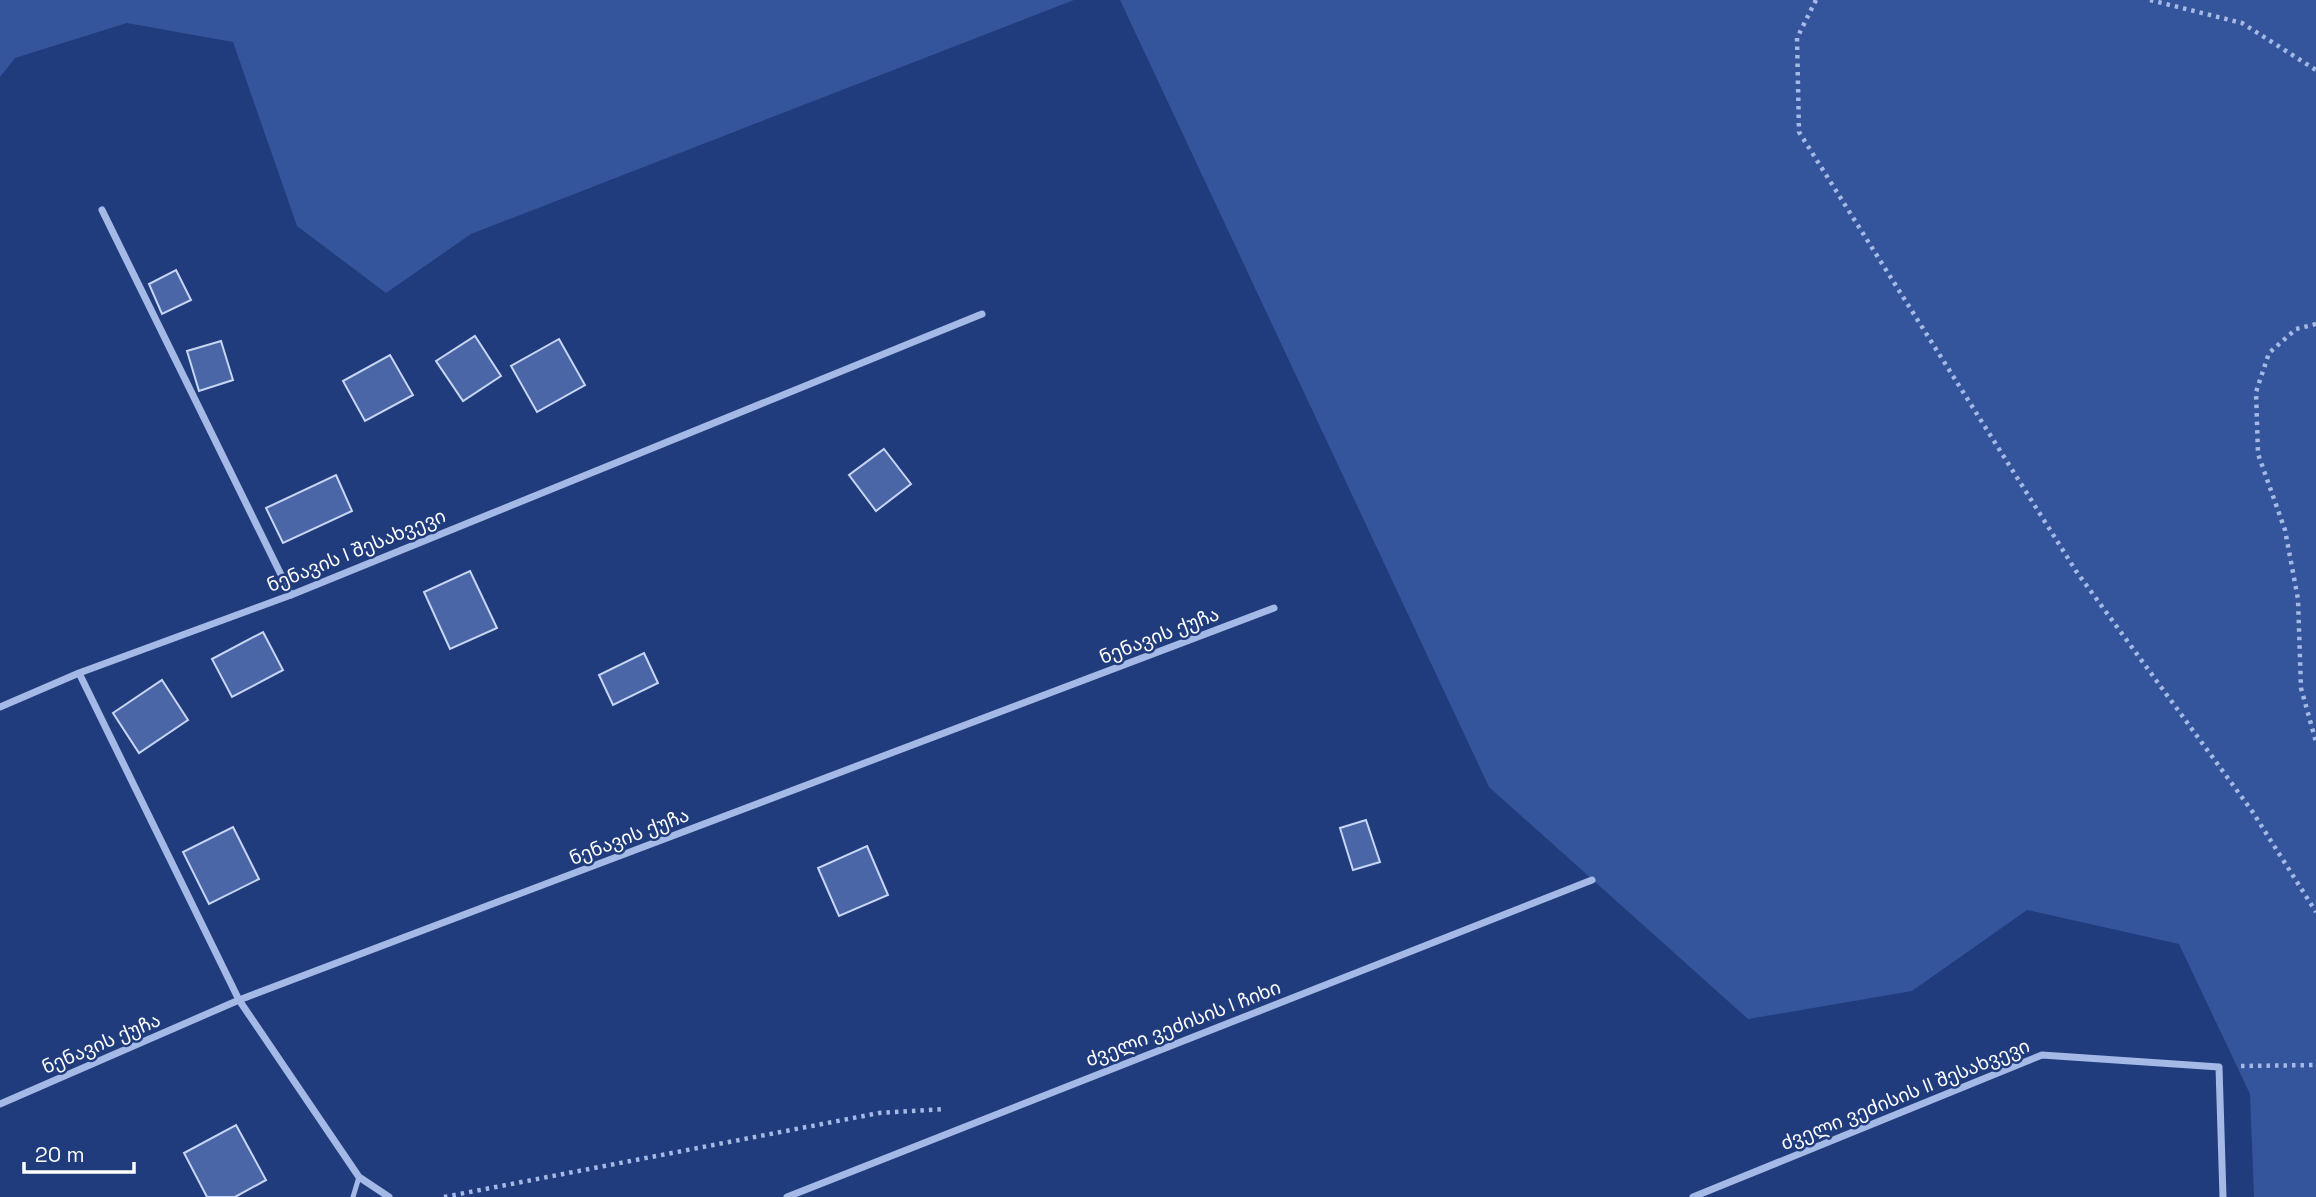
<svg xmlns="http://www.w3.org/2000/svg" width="2316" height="1197" font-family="'Space Grotesk','Noto Sans Georgian',sans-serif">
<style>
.green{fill:#34549b}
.building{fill:#4a66a6;stroke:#c8d6f5;stroke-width:2}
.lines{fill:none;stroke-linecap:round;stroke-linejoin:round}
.path{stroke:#a4b9e6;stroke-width:4.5;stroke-dasharray:3.5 5;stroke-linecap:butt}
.lane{stroke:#a4b9e6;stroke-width:5}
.street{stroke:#a4b9e6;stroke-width:7}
.labels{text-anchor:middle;stroke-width:5;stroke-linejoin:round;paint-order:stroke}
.street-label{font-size:19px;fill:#fff;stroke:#213c7d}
</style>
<rect width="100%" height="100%" fill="#213c7d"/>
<path class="green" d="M 0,0 L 1074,0 L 471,234 L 386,293 L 297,226 L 233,42 L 127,23 L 15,58 L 0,77 Z
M 1120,0 L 2316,0 L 2316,1197 L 2254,1197 L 2250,1094 L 2179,944 L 2027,910 L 1912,991 L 1748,1019 L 1489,787 Z"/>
<path class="building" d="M 176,270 L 191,300 L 162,314 L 149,284 Z
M 475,336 L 501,376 L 463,401 L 436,361 Z
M 559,339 L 585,385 L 537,412 L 511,366 Z
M 221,341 L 233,380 L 199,391 L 187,351 Z
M 390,355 L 413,395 L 365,421 L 343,381 Z
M 884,449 L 911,484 L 876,511 L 849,475 Z
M 336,475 L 352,511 L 283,543 L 266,508 Z
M 470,571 L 497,628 L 450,649 L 424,592 Z
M 263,632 L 283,670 L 232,697 L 212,659 Z
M 644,653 L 658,683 L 613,705 L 599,675 Z
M 162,680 L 188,720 L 139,753 L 113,713 Z
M 1366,820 L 1380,862 L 1353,870 L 1340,828 Z
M 233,827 L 259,879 L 209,904 L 183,852 Z
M 867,846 L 888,895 L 839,916 L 818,868 Z
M 236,1125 L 266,1180 L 235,1197 L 207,1197 L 184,1153 Z"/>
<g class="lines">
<path class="path" d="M 1816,0 L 1797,38 L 1799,132 L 2076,571 L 2252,811 L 2316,912
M 2150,0 L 2242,23 L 2316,70
M 2316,324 L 2296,329 L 2269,353 L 2256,392 L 2258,454 L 2285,530 L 2298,599 L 2301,688 L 2316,742
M 2241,1066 L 2316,1065
M 444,1197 L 879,1113 L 945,1109"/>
<path class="lane" d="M 353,1197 L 359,1177"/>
<path class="street" d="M 102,210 L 291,595
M 79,673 L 239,1000 L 359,1177 L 389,1197
M 0,707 L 79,673 L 291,595 L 982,314
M 0,1104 L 239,1000 L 1274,608
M 787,1197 L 1592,880
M 1693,1197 L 2042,1055 L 2219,1067 L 2223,1197"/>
</g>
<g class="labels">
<g class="street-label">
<text transform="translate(356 550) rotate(-22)" y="7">ნენავის I შესახვევი</text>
<text transform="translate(1159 635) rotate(-21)" y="7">ნენავის ქუჩა</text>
<text transform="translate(629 836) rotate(-21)" y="7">ნენავის ქუჩა</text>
<text transform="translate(1183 1023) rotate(-21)" y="7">ძველი ვეძისის I ჩიხი</text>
<text transform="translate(101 1043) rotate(-23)" y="7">ნენავის ქუჩა</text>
<text transform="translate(1905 1094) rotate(-22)" y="7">ძველი ვეძისის II შესახვევი</text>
</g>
</g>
<path d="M24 1162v10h110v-10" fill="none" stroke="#ffffff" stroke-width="3.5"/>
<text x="35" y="1162" font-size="21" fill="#ffffff" stroke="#213c7d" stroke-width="5" paint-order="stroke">20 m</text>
</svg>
